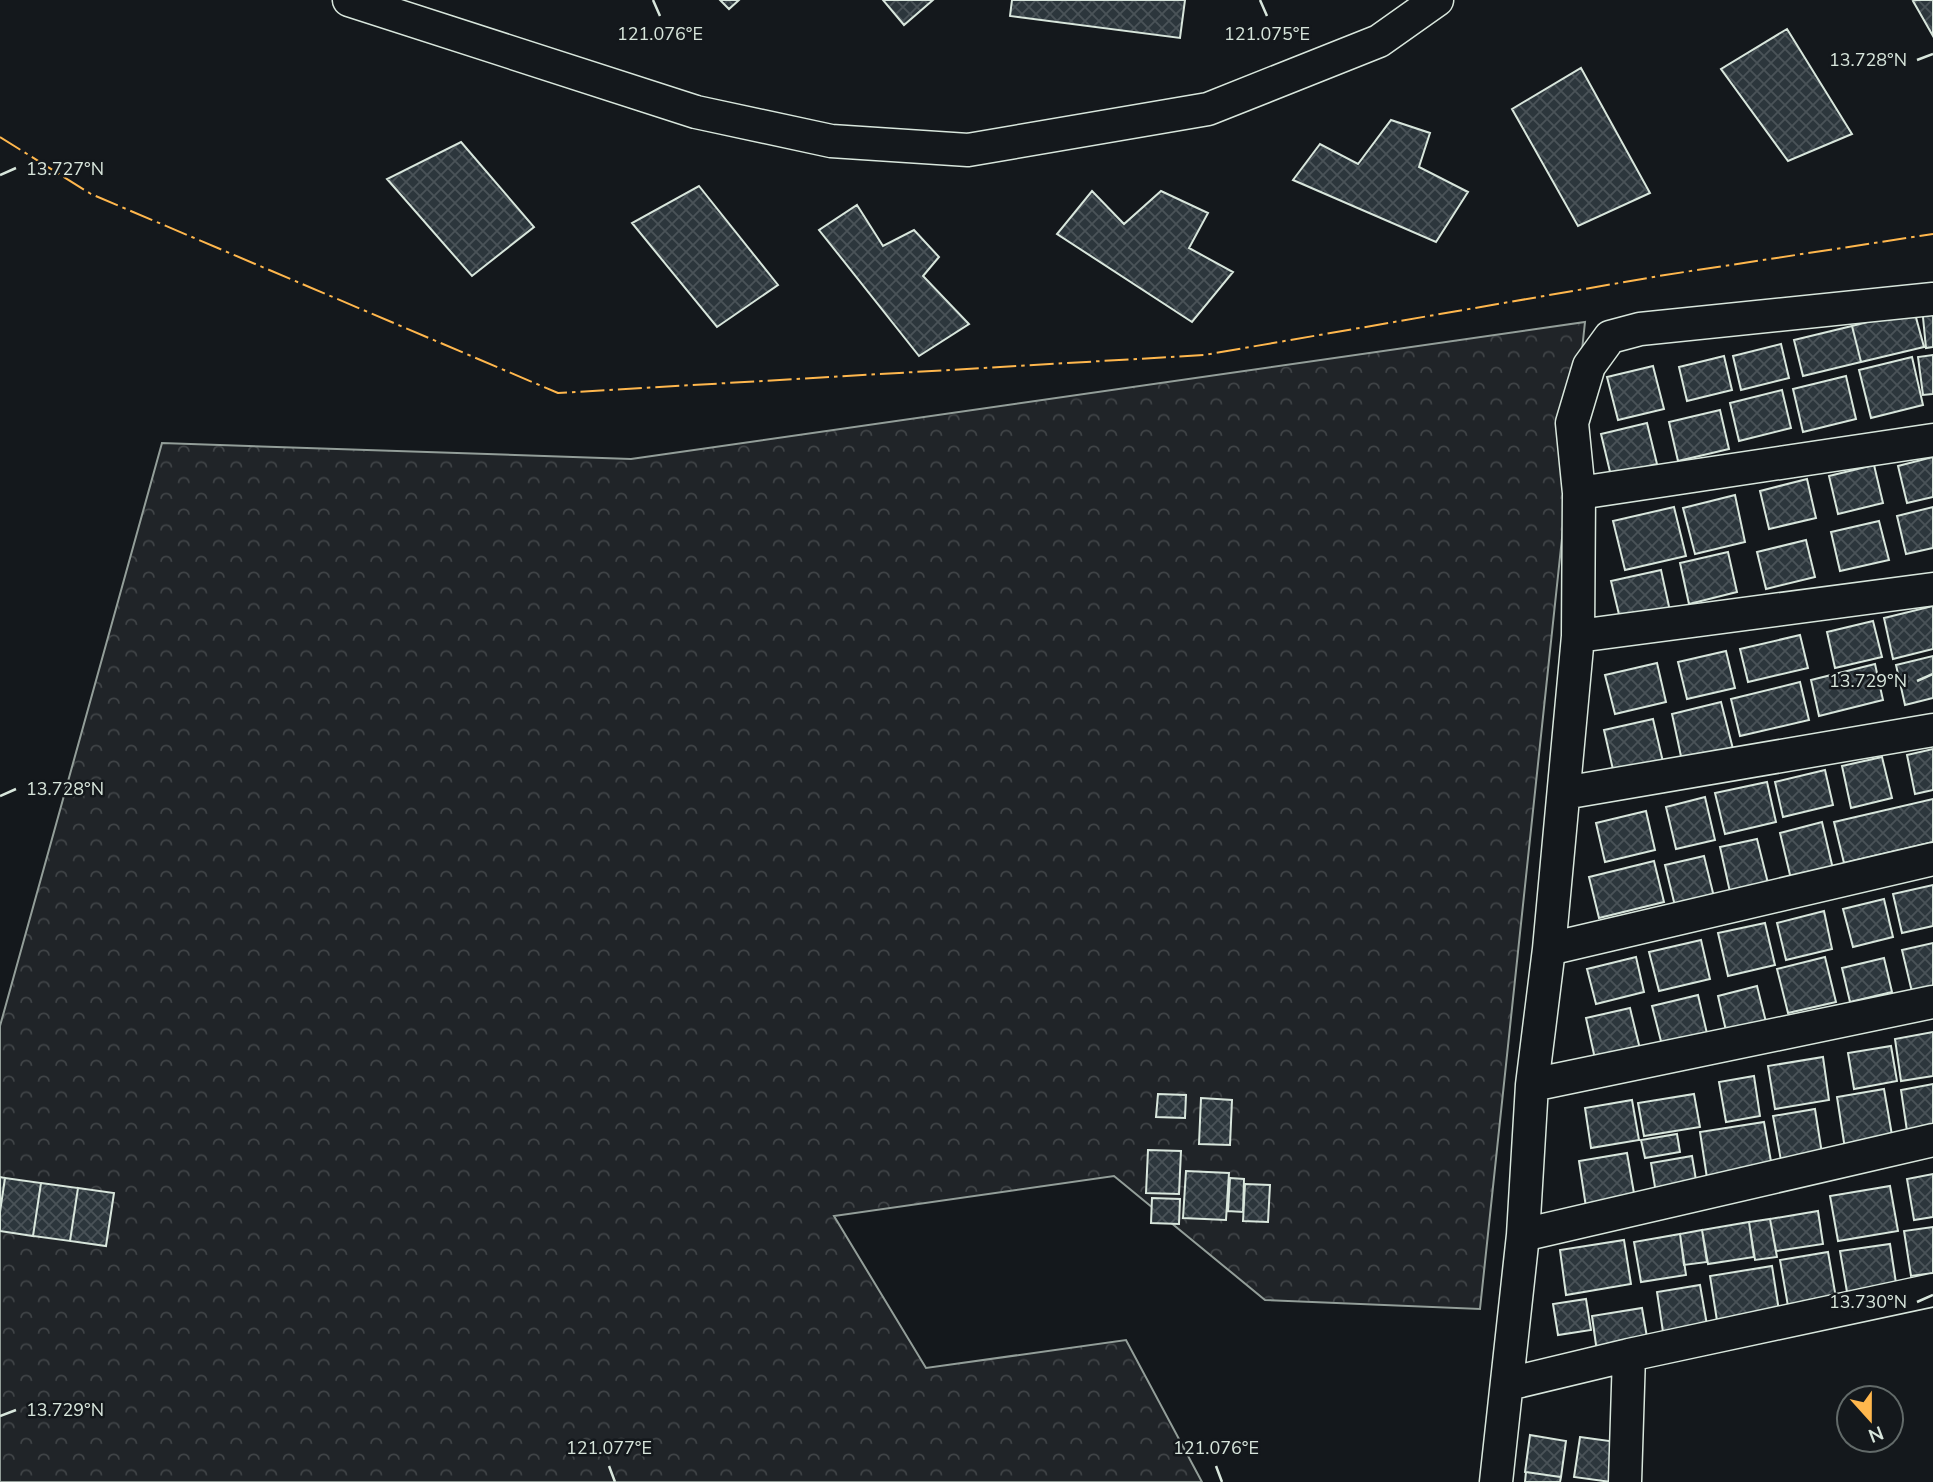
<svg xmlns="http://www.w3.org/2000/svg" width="1933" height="1482" font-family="'Nunito Sans',sans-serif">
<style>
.forest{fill:url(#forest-crowns);stroke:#939e99;stroke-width:2}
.building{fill:url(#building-cross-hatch);stroke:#d8e6dc;stroke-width:2}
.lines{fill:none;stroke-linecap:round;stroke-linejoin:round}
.street-casing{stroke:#d8e6dc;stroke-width:35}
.street{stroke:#14181c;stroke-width:32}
.power{stroke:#ffb74d;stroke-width:2;stroke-dasharray:24 5 3.5 5;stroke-linecap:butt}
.ticks{fill:none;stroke:#d8e6dc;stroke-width:2.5}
.ticks-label{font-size:18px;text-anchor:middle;fill:#d8e6dc;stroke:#14181c;stroke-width:5;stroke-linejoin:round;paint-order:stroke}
</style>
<defs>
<pattern id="forest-crowns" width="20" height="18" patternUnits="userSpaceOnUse" patternTransform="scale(1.75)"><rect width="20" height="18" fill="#202428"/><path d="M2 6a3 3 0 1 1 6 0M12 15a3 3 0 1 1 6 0" fill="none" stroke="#404447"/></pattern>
<pattern id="building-cross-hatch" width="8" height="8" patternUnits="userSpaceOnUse" patternTransform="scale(1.75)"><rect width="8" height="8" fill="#2c363c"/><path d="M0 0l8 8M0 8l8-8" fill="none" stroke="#4a5358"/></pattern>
</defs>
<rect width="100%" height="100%" fill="#14181c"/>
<path class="forest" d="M 1585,322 L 1480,1309 L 1265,1300 L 1114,1176 L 834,1216 L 926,1368 L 1126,1340 L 1202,1482 L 0,1482 L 0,1026 L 162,443 L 631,459 Z"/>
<path class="building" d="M 720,0 L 739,0 L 729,9 Z
M 883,0 L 933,0 L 904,25 Z
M 1012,0 L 1185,0 L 1180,38 L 1010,16 Z
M 1916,0 L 1933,0 L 1933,36 L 1913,1 Z
M 1787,29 L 1852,134 L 1788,161 L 1721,69 Z
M 1581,68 L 1650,193 L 1578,226 L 1512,109 Z
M 1391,120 L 1430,133 L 1419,167 L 1468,192 L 1436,242 L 1293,180 L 1320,144 L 1358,164 Z
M 461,142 L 534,227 L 472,276 L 387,179 Z
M 699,186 L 778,285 L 717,327 L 632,223 Z
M 1092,191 L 1124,224 L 1161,191 L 1208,213 L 1189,248 L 1233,272 L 1192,322 L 1057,234 Z
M 857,205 L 883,246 L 914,230 L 939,257 L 923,276 L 969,324 L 919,356 L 819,230 Z
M 1933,306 L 1933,347 L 1926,348 L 1922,307 Z
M 1914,310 L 1924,347 L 1861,362 L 1852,326 Z
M 1852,326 L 1861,362 L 1803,376 L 1794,340 Z
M 1781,344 L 1789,378 L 1741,390 L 1733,356 Z
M 1933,355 L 1933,394 L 1923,395 L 1918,357 Z
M 1724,356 L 1732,390 L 1687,401 L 1679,367 Z
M 1912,357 L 1923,405 L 1871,418 L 1859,370 Z
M 1653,366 L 1664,409 L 1618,420 L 1607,377 Z
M 1846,376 L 1856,419 L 1803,432 L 1793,389 Z
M 1782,390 L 1791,428 L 1739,441 L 1730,403 Z
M 1720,410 L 1729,449 L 1678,461 L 1669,422 Z
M 1647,423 L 1657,464 L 1611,476 L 1601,434 Z
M 1933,457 L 1933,497 L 1907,503 L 1898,466 Z
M 1874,465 L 1883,503 L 1838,514 L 1829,476 Z
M 1807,479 L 1816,518 L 1769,529 L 1760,491 Z
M 1735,495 L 1745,542 L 1695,554 L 1683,508 Z
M 1674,507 L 1686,556 L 1625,570 L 1613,521 Z
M 1933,507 L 1933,548 L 1906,554 L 1897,516 Z
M 1879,521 L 1889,560 L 1840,571 L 1831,532 Z
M 1806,540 L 1815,577 L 1766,589 L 1757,552 Z
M 1728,552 L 1737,592 L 1689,604 L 1680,563 Z
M 1661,570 L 1670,611 L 1621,623 L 1611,581 Z
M 1933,606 L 1933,649 L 1893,659 L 1884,618 Z
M 1873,621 L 1882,657 L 1835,668 L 1827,632 Z
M 1800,635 L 1808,668 L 1748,682 L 1740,649 Z
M 1726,651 L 1735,688 L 1687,699 L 1678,662 Z
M 1933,656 L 1933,698 L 1905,705 L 1896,665 Z
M 1657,663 L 1666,702 L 1615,714 L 1605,675 Z
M 1875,664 L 1883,700 L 1819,716 L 1811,680 Z
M 1800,682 L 1809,720 L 1740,736 L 1731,699 Z
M 1721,702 L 1733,749 L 1682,761 L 1672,714 Z
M 1653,719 L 1663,762 L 1614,774 L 1604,730 Z
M 1933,749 L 1933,790 L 1915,794 L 1907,755 Z
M 1882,757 L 1892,798 L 1851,808 L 1842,766 Z
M 1825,770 L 1833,805 L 1783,817 L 1775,782 Z
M 1767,782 L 1776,822 L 1725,834 L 1715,793 Z
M 1705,797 L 1715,840 L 1676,849 L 1666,807 Z
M 1933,799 L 1933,842 L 1844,863 L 1834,822 Z
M 1646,811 L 1655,850 L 1605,862 L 1596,823 Z
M 1822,822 L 1833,869 L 1791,879 L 1780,833 Z
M 1757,839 L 1768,883 L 1730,892 L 1720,847 Z
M 1704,856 L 1714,897 L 1675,906 L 1665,865 Z
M 1654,861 L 1664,902 L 1599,918 L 1589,877 Z
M 1933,885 L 1933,926 L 1902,933 L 1893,894 Z
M 1884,899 L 1893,937 L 1853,947 L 1843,909 Z
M 1824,911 L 1832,949 L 1786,960 L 1777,923 Z
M 1765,923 L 1775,965 L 1728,976 L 1718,933 Z
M 1701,940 L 1710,979 L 1659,991 L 1649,952 Z
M 1933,943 L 1933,987 L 1912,992 L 1902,950 Z
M 1636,957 L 1644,992 L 1596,1004 L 1587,969 Z
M 1825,957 L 1836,1002 L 1788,1013 L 1777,969 Z
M 1884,958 L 1892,992 L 1850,1002 L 1842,968 Z
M 1757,986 L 1767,1026 L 1727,1035 L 1718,996 Z
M 1698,995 L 1709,1042 L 1664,1053 L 1652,1006 Z
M 1630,1008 L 1642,1057 L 1597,1068 L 1586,1018 Z
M 1933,1032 L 1933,1076 L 1901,1081 L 1895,1039 Z
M 1891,1046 L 1897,1081 L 1854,1089 L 1848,1053 Z
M 1823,1057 L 1829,1100 L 1775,1109 L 1768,1066 Z
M 1754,1076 L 1760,1116 L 1726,1122 L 1719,1082 Z
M 1933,1084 L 1933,1126 L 1907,1131 L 1901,1090 Z
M 1884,1089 L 1893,1141 L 1845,1149 L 1837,1097 Z
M 1158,1094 L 1186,1095 L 1185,1118 L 1156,1117 Z
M 1694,1094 L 1700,1127 L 1644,1136 L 1638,1103 Z
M 1201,1098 L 1232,1100 L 1230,1145 L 1199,1144 Z
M 1632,1100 L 1639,1140 L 1591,1148 L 1585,1108 Z
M 1815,1109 L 1823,1160 L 1782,1166 L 1773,1116 Z
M 1764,1122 L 1772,1167 L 1707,1178 L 1700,1132 Z
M 1677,1134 L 1680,1152 L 1645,1158 L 1641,1140 Z
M 1148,1150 L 1181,1151 L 1179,1194 L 1146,1193 Z
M 1627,1153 L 1635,1199 L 1586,1207 L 1579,1161 Z
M 1692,1156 L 1697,1186 L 1656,1193 L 1651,1163 Z
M 1186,1171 L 1229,1173 L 1226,1220 L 1183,1218 Z
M 1933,1174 L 1933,1217 L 1914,1220 L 1907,1179 Z
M 0,1177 L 5,1178 L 0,1212 Z
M 5,1178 L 41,1183 L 33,1236 L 0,1231 L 0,1212 Z
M 1230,1178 L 1244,1179 L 1243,1212 L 1228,1211 Z
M 41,1183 L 78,1188 L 70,1241 L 33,1236 Z
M 1245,1184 L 1270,1185 L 1268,1222 L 1243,1221 Z
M 1890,1186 L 1898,1231 L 1838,1241 L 1830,1196 Z
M 78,1188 L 114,1193 L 106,1246 L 70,1241 Z
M 1152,1198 L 1180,1199 L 1179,1224 L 1151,1223 Z
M 1818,1211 L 1823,1244 L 1776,1251 L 1770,1219 Z
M 1770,1219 L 1777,1257 L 1755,1260 L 1749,1222 Z
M 1749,1222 L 1754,1257 L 1708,1264 L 1702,1230 Z
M 1933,1227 L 1933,1273 L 1911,1276 L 1904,1231 Z
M 1702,1230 L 1707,1262 L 1684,1265 L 1680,1234 Z
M 1680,1234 L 1686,1275 L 1641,1282 L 1634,1242 Z
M 1624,1240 L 1631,1284 L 1566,1295 L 1560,1250 Z
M 1890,1244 L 1896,1283 L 1847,1292 L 1840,1251 Z
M 1828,1252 L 1836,1298 L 1788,1306 L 1780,1260 Z
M 1772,1266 L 1780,1317 L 1718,1327 L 1710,1276 Z
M 1700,1285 L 1707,1325 L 1663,1332 L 1657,1292 Z
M 1586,1299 L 1591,1330 L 1558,1335 L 1553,1304 Z
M 1642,1308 L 1648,1343 L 1597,1352 L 1592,1316 Z
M 1530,1435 L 1566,1441 L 1561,1477 L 1525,1472 Z
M 1580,1437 L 1617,1442 L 1611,1482 L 1574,1477 Z
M 1526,1472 L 1561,1477 L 1560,1482 L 1525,1482 Z"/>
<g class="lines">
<defs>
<path id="street" d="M 349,0 L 696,112 L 831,141 L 968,150 L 1208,109 L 1379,41 L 1437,0
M 1579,493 L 1933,440
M 1578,636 L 1933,589
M 1564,793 L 1933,730
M 1549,949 L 1933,859
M 1532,1085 L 1933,1002
M 1523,1235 L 1933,1140
M 1508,1384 L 1629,1355 L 1933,1290
M 1496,1482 L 1523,1235 L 1532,1085 L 1549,949 L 1578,636 L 1579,493 L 1572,423 L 1589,366 L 1610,337 L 1640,329 L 1933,299
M 1625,1482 L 1629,1355"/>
</defs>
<use href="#street" class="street-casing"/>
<use href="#street" class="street"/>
<path class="power" d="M 0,137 L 91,194 L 558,393 L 1204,355 L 1665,275 L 1933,234"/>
</g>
<path class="ticks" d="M 653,0 L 660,16M 1260,0 L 1267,16M 1917,60 L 1933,54M 0,175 L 16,168M 1917,681 L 1933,674M 0,796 L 16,789M 1917,1302 L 1933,1295M 0,1416 L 16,1410M 609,1466 L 615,1482M 1216,1466 L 1222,1482"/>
<g class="ticks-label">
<text x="660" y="40">121.076°E</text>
<text x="1267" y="40">121.075°E</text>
<text x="1868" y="66">13.728°N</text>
<text x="65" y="175">13.727°N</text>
<text x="1868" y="687">13.729°N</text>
<text x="65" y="795">13.728°N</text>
<text x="1868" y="1308">13.730°N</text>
<text x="65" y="1416">13.729°N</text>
<text x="609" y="1454">121.077°E</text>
<text x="1216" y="1454">121.076°E</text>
</g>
<g transform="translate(1870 1419) rotate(159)"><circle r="33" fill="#14181c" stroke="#626a69" stroke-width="2"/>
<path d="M0-5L12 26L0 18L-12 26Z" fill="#ffb74d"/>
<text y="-10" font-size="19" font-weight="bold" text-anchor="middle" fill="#d8e6dc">N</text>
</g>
</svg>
